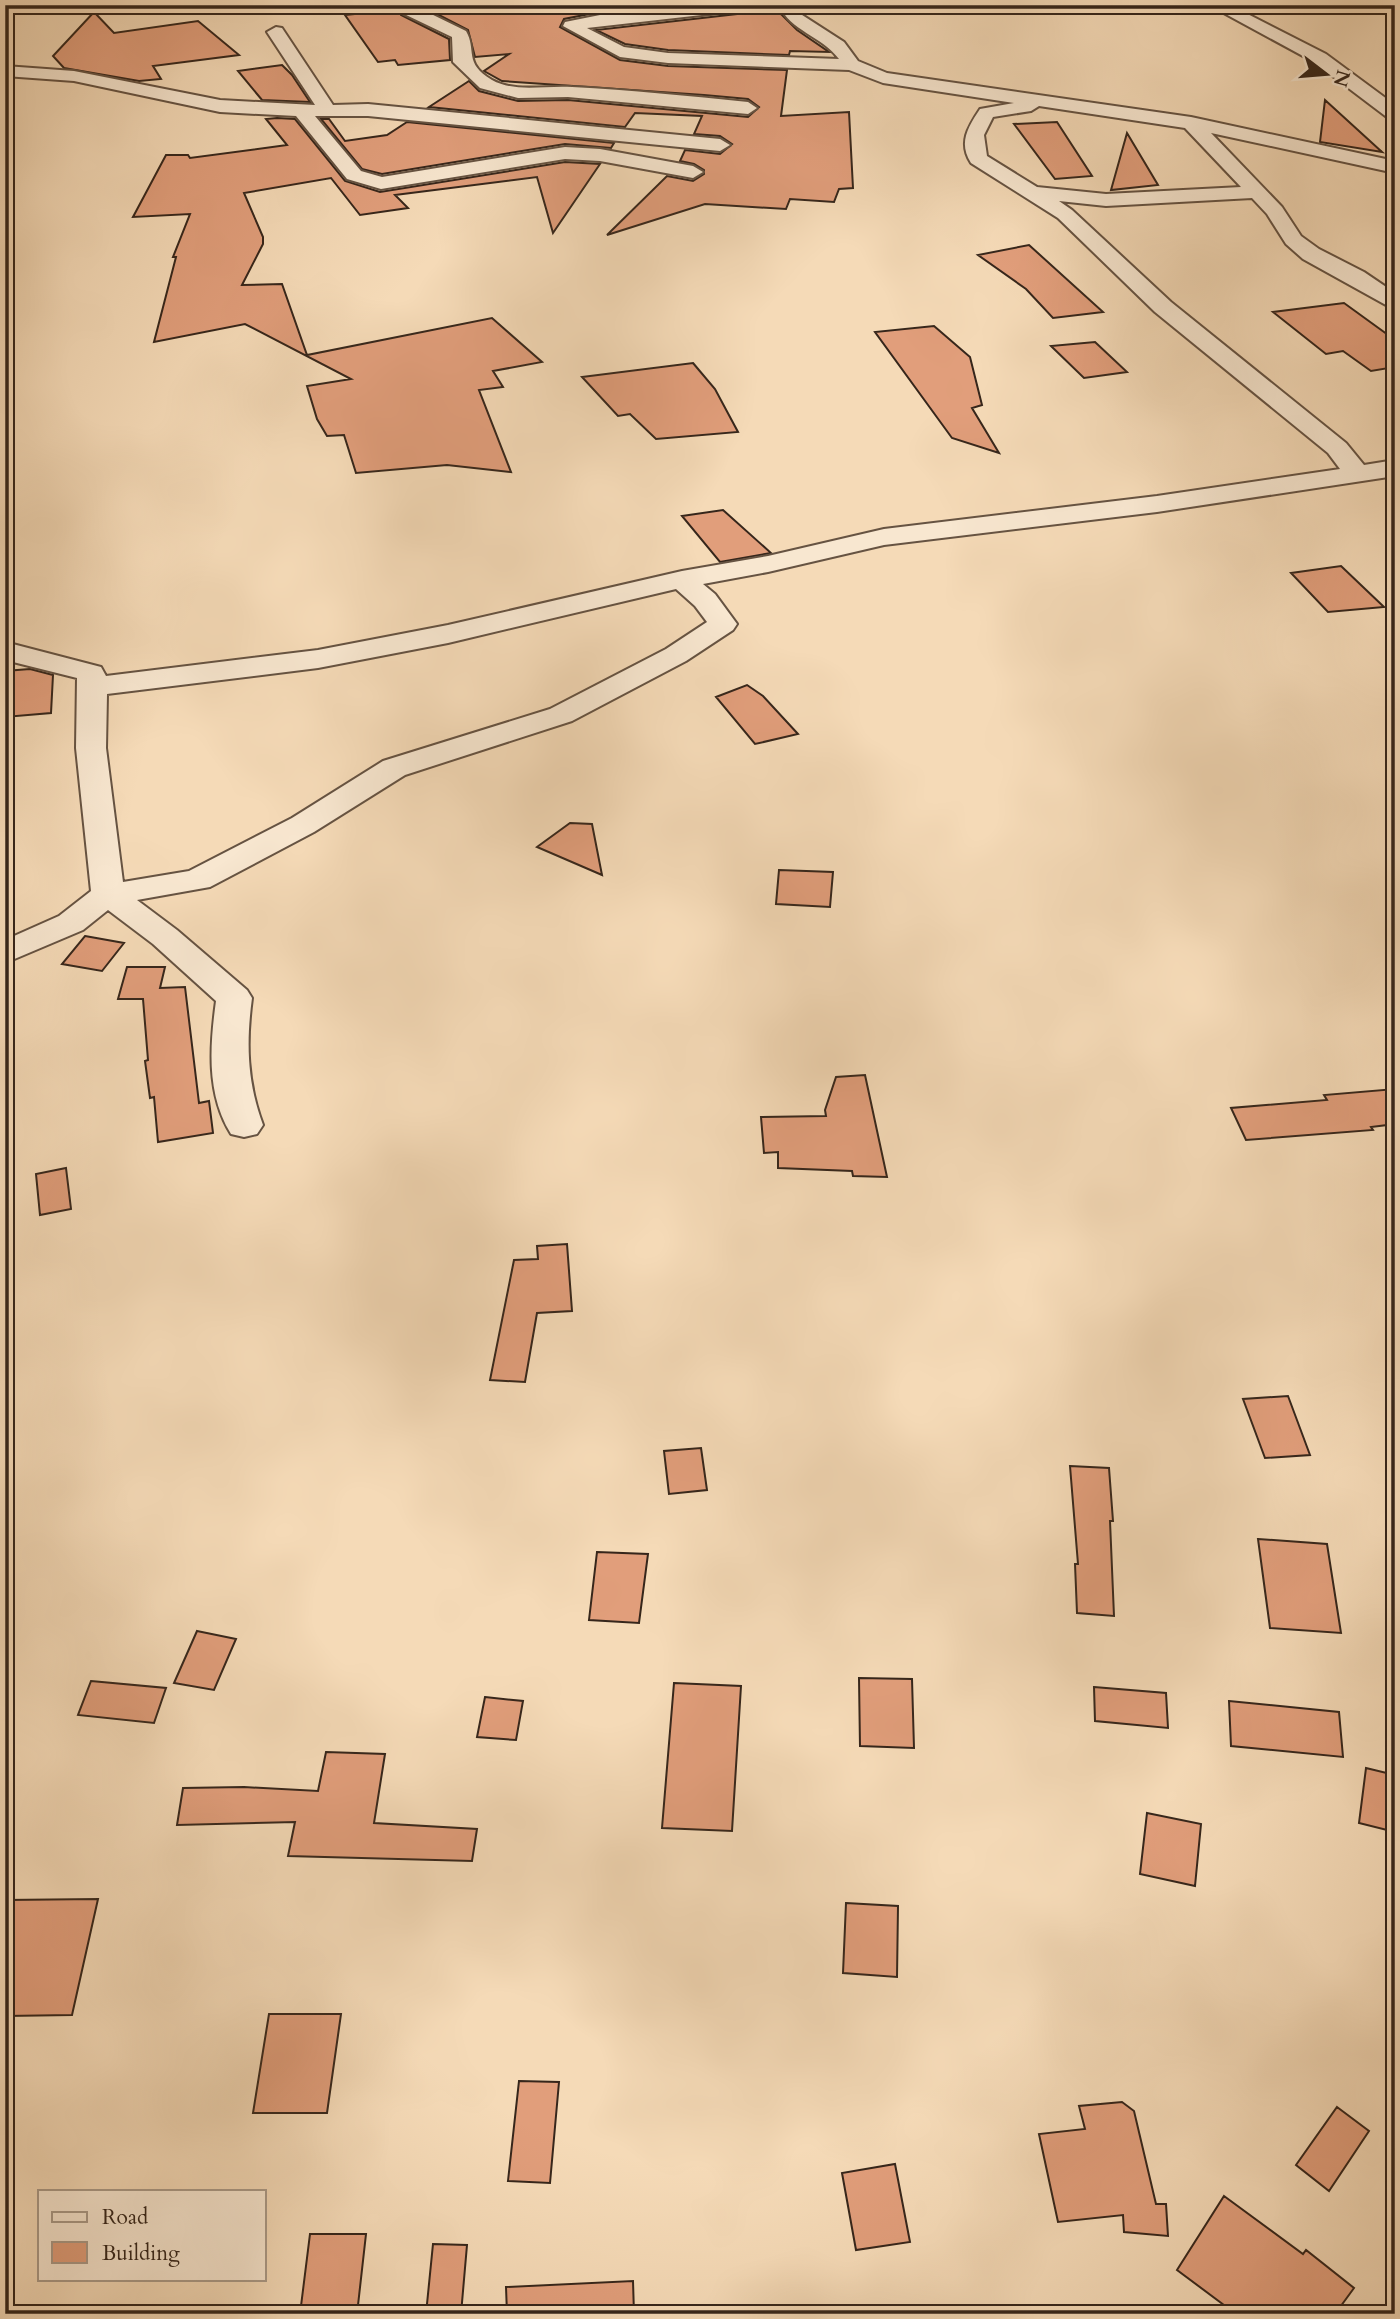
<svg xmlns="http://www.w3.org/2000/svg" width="1400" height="2319" font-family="Cardo,serif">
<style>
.building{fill:#e19e7b;stroke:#36261b;stroke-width:2}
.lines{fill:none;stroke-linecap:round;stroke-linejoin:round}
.street-casing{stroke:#665342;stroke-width:4}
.street{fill:#f8e7d0;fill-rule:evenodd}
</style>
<rect width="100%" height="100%" fill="#f5dab7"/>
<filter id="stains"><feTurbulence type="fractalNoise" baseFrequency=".00286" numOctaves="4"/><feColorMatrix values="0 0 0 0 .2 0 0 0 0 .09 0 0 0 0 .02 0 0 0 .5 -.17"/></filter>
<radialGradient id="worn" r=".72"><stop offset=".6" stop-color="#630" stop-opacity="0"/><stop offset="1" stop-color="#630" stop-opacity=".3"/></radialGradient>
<path class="building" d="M 439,5 L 665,5 L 605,11 L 564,19 L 560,27 L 620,60 L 668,66 L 787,70 L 781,116 L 849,112 L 853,188 L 839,189 L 834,202 L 790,199 L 786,209 L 705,204 L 607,235 L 667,176 L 693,181 L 704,174 L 704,170 L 694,164 L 680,161 L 685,150 L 720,154 L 732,144 L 720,136 L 694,134 L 702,116 L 635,113 L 625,127 L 429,107 L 469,81 L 479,91 L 518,101 L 568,100 L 748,117 L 759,107 L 748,99 L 704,95 L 502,81 L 484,71 L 509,54 L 475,57 L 468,30 L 431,11 Z
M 757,5 L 767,5 L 782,15 L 797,30 L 829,52 L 790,51 L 789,55 L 668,50 L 625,44 L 596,30 L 746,13 Z
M 384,11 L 387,13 L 398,11 L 401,15 L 449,39 L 450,60 L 398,65 L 395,60 L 378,62 L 345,15 Z
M 94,12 L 114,33 L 198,21 L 239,55 L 153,66 L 161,79 L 139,81 L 64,68 L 53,56 Z
M 282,65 L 292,75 L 310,102 L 262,100 L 238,71 Z
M 1325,100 L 1382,152 L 1320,142 Z
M 277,118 L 295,119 L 345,181 L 380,192 L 565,162 L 600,164 L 553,233 L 537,177 L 395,195 L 408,208 L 360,215 L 331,178 L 244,193 L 263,237 L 263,244 L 242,285 L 282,284 L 307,355 L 492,318 L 542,362 L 493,371 L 503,387 L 479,390 L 511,472 L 447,465 L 356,473 L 344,435 L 327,436 L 317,419 L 307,386 L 351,379 L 245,324 L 154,342 L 176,257 L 173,257 L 190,214 L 133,217 L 166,155 L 188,155 L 190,158 L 287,145 L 266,119 Z
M 321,119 L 329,119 L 345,141 L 387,135 L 407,122 L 614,143 L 611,148 L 565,144 L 382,174 L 362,169 Z
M 1057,122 L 1092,176 L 1055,179 L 1014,124 Z
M 1127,133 L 1158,185 L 1111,190 Z
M 1029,245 L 1103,312 L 1053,318 L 1026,289 L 978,255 Z
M 1344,303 L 1395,340 L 1395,367 L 1371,371 L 1343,351 L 1326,354 L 1273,312 Z
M 934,326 L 970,357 L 982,405 L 972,408 L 999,453 L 952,438 L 875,332 Z
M 1095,342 L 1127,372 L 1084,378 L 1051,346 Z
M 693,363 L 715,389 L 738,432 L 656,439 L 630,414 L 618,416 L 582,377 Z
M 723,510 L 771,553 L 720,562 L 682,516 Z
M 1341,566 L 1384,607 L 1328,612 L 1291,573 Z
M 30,669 L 53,675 L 51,713 L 5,717 L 5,671 Z
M 747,685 L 763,696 L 798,734 L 755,744 L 716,697 Z
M 570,823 L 592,824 L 602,875 L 537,847 Z
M 779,870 L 833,872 L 830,907 L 776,904 Z
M 85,936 L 124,943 L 102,971 L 62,964 Z
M 127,967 L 165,967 L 160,988 L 185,987 L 199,1103 L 209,1101 L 213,1133 L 158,1142 L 154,1097 L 150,1098 L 145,1061 L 148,1060 L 143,999 L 118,999 Z
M 865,1075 L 887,1177 L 853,1176 L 852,1171 L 778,1168 L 778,1152 L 764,1153 L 761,1117 L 826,1116 L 825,1110 L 836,1077 Z
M 1395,1089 L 1395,1124 L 1371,1127 L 1373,1130 L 1246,1140 L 1231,1108 L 1327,1100 L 1324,1095 Z
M 66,1168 L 71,1209 L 40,1215 L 36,1174 Z
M 567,1244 L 572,1311 L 537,1313 L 525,1382 L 490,1380 L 514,1260 L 538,1259 L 537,1246 Z
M 1288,1396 L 1310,1455 L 1265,1458 L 1243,1399 Z
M 701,1448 L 707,1490 L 669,1494 L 664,1451 Z
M 1070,1466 L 1109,1468 L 1113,1521 L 1110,1521 L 1114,1616 L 1077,1613 L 1075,1564 L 1078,1564 Z
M 1258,1539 L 1327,1544 L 1341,1633 L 1270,1628 Z
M 597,1552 L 648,1554 L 639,1623 L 589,1620 Z
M 197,1631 L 236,1639 L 214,1690 L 174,1683 Z
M 859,1678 L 912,1679 L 914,1748 L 860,1746 Z
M 91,1681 L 166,1688 L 154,1723 L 78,1715 Z
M 674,1683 L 741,1686 L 732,1831 L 662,1828 Z
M 1094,1687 L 1166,1693 L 1168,1728 L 1095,1721 Z
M 485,1697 L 523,1701 L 516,1740 L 477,1737 Z
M 1229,1701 L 1339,1712 L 1343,1757 L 1231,1746 Z
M 326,1752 L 385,1754 L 374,1823 L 477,1829 L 472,1861 L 288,1856 L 295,1822 L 177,1825 L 183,1788 L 244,1787 L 318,1791 Z
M 1366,1768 L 1395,1775 L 1395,1832 L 1359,1823 Z
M 1147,1813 L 1201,1824 L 1195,1886 L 1140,1874 Z
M 98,1899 L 72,2015 L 5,2016 L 5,1900 Z
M 846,1903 L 898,1906 L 897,1977 L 843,1973 Z
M 269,2014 L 341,2014 L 327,2113 L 253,2113 Z
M 519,2081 L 559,2082 L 550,2183 L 508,2181 Z
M 1122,2102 L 1134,2111 L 1156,2204 L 1166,2204 L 1168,2236 L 1124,2232 L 1123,2215 L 1058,2222 L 1039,2134 L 1085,2129 L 1079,2106 Z
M 1337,2107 L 1369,2131 L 1329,2191 L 1296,2165 Z
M 895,2164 L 910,2242 L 856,2250 L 842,2173 Z
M 1224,2196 L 1303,2254 L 1306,2250 L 1354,2288 L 1335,2314 L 1236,2314 L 1177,2270 Z
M 310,2234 L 366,2234 L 357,2314 L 300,2314 Z
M 433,2244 L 467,2245 L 461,2314 L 426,2314 Z
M 633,2281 L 634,2314 L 507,2314 L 506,2287 Z"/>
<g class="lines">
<defs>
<path id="street" d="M 402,5 L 437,5 L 425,11 L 466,31 C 477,50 463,63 492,80 C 515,93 546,85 572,87 C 631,90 689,96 748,102 L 757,108 L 748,114 L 568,97 L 518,98 L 480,88 L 453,62 L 452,37 L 402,13 L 400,9 Z
M 693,5 L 754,5 L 746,10 L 587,28 L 624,47 L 668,53 L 839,59 C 822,36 790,31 779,5 L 795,5 L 799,13 L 844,42 L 858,61 L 887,73 L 1191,117 L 1395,161 L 1395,173 L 1211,133 L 1282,207 L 1301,236 L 1319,249 L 1364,272 L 1395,293 L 1395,310 L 1303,259 L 1286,244 L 1267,214 L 1252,198 L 1106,206 L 1059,201 L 1072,210 L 1171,302 L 1346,443 L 1364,465 L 1395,460 L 1395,476 L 1157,512 L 884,545 L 768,572 L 703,584 L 715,594 L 737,624 L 733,630 L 686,661 L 572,721 L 405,775 L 314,832 L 210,887 L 137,900 L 177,930 L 247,990 L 252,998 C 246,1043 247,1082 263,1125 L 257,1134 L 244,1137 L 231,1134 C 206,1094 210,1045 216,1001 L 153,944 L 108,910 L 83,930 L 5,963 L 5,940 L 59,916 L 91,891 L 76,748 L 77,678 L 5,660 L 5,642 L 101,667 L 106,676 L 318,650 L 448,625 L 682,571 L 768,556 L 884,529 L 1157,496 L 1340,469 L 1328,453 L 1155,312 L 1058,218 L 971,163 C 958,143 968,127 980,109 L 1014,103 L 883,83 L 849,70 L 668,63 L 620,57 L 563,26 L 565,22 L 605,14 ZM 1039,106 L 1185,128 L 1241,187 L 1106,194 L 1037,187 L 987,156 L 984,135 L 993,117 L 1031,111 ZM 676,589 L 695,606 L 707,622 L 666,649 L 550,709 L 383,761 L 292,818 L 189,871 L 123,882 L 106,748 L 107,694 L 318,668 L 448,643 Z
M 1209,5 L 1230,5 L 1326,54 L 1395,105 L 1395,120 L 1388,118 L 1314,62 Z
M 276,27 L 282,28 L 333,105 L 368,104 L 720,139 L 730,145 L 720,151 L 368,116 L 315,116 L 361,171 L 382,177 L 565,147 L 600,149 L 693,166 L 703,172 L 693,178 L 600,161 L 565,159 L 381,189 L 347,179 L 296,116 L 220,112 L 74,81 L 5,76 L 5,66 L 74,71 L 220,100 L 315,105 L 267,32 Z"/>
</defs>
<use href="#street" class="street-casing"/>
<use href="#street" class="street"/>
</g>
<rect width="1400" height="2319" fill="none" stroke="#f5dab7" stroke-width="28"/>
<rect x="7" y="7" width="1386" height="2305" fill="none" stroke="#36261b" stroke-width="3.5"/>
<rect x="14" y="14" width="1372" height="2291" fill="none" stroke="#36261b" stroke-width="2"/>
<rect x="38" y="2190" width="228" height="91" fill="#f8e7d0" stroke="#aa9a88" stroke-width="2"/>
<rect x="52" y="2212" width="35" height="10" fill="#f8e7d0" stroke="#aa9a88" stroke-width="2"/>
<text x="102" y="2224" font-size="21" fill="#36261b">Road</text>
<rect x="52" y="2242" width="35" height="21" fill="#e19e7b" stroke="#aa9a88" stroke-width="2"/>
<text x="102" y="2260" font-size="21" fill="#36261b">Building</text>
<g transform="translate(1326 74) rotate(106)" stroke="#f8e7d0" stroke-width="5" paint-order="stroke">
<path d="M0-5L12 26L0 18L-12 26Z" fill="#36261b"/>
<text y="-10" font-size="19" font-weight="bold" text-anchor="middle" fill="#36261b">N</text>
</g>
<rect width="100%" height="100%" filter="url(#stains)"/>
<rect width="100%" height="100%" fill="url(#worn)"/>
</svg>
